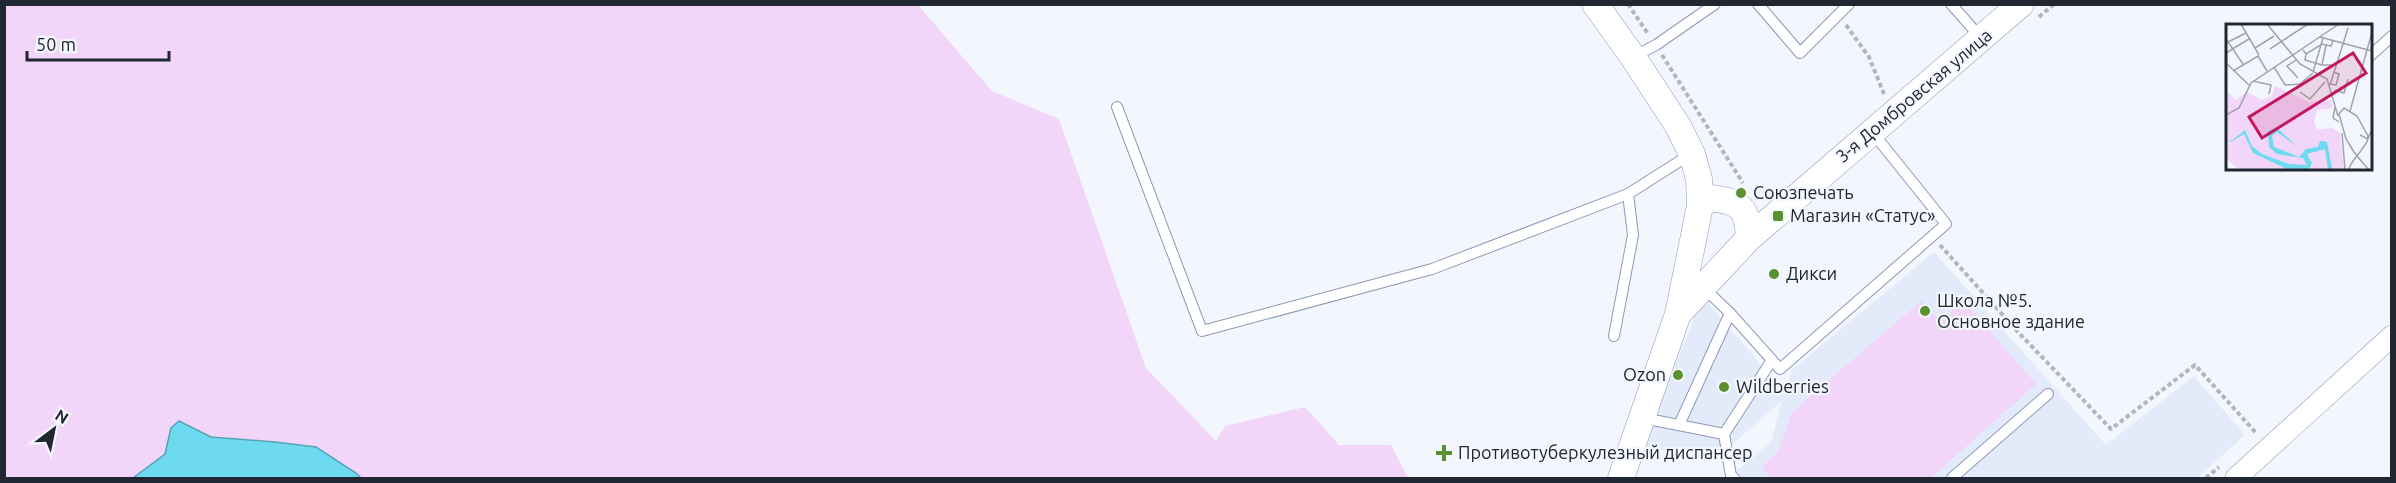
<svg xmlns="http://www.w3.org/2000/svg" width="2396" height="483" font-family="Ubuntu,sans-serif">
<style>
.built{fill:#e3ebfb}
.green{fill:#f1d6fa}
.water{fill:#6edaf0;stroke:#57a4b7;stroke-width:1.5}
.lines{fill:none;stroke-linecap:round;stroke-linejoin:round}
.service-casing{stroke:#8b99b9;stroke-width:12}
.minor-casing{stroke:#8b99b9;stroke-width:22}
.tertiary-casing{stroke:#8b99b9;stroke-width:27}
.path{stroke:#b1b5bd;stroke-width:4;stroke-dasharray:4.5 3;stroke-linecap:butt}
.service{stroke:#fff;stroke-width:10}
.minor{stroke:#fff;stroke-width:21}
.tertiary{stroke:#fff;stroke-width:26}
.poi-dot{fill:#58912d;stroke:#f3f7fd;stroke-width:2}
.labels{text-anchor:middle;stroke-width:4.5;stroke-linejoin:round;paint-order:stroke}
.street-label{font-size:18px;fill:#202632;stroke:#f3f7fd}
.poi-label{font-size:18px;fill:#202632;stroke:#f3f7fd;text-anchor:start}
.inset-road{fill:none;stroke:#9fa3ac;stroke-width:1.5}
.view{fill:#c2185b;fill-opacity:0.15;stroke:#c2185b;stroke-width:3}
.inset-edge{fill:none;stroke:#202632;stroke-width:3}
</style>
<rect width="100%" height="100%" fill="#f3f7fd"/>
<path class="built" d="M 1934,252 L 2106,445 L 2194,376 L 2245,435 L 2197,478 L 1728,478 L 1771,442 L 1782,401 L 1729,447 L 1640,451 L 1703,297 L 1785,393 L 1792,370 Z"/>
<path class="green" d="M 4,5 L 918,5 L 992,91 L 1059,119 L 1146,368 L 1216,441 L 1225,426 L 1305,407 L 1339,445 L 1391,445 L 1408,478 L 5,478 Z
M 1963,300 L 2036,384 L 1931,478 L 1771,478 L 1761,468 L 1778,451 L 1792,412 L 1921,301 L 1941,322 Z"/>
<path class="water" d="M 179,421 L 211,437 L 275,442 L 316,447 L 356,473 L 361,478 L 133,478 L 165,454 L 171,428 Z"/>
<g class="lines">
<defs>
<path id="service" d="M 1758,4 L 1800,53 L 1849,4
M 1951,4 L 1981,38
M 2370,56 L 2392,36
M 1633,57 L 1656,45 L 1715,4
M 1117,107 L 1202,331 L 1432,269 L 1628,194
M 1704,288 L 1730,313 L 1780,369 L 1946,224 L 1873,133
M 1614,336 L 1633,235 L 1628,194 L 1691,154
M 1643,418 L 1724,434 L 1772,360
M 1679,425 L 1730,313
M 1724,434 L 1731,476 L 1734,478
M 1952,478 L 2048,394"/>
<path id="minor" d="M 2236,478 L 2392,336"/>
<path id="tertiary" d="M 1595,4 L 1633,57 L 1678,126 L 1692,154 L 1699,179 L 1700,206 L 1678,314 L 1621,478
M 1700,206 L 1711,198 C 1742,202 1747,208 1749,238
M 1679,313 L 1749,238 L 2021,4"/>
</defs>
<use href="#service" class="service-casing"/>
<use href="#minor" class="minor-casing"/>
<use href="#tertiary" class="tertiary-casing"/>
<path class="path" d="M 1628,4 L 1648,34
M 2039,17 L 2054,4
M 1846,25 L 1869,57 L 1884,94
M 1662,55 L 1743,183
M 1940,245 L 2018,332 L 2111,429 L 2195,365 L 2256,433
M 2206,478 L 2219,467"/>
<use href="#service" class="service"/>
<use href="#minor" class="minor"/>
<use href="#tertiary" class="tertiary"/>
</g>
<g class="poi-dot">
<circle cx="1741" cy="193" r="6"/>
<rect x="1772" y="210" width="12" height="12" rx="3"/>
<circle cx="1774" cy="274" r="6"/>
<circle cx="1925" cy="311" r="6"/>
<circle cx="1678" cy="375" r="6"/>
<circle cx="1724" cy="387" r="6"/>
<path d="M1441 444h6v6h6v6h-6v6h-6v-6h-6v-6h6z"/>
</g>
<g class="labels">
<g class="street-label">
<text transform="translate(1914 96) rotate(-40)" y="6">3-я Домбровская улица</text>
</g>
<g class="poi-label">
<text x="1753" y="199">Союзпечать</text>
<text x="1790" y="222">Магазин «Статус»</text>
<text x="1786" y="280">Дикси</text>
<text x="1937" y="307">Школа №5.<tspan x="1937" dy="21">Основное здание</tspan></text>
<text x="1666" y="381" text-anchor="end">Ozon</text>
<text x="1736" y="393">Wildberries</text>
<text x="1458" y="459">Противотуберкулезный диспансер</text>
</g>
</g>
<g transform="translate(2226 24)">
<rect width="146" height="146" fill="#f3f7fd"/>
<path d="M 49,62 L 83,78 L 105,76 L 107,84 L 91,86 L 88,97 L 91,106 L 106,104 L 114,109 L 118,145 L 12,145 L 4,138 L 0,132 L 0,121 L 6,119 L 0,118 L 0,66 L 10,76 L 21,68 L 35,76 L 46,72 Z" fill="#f1d6fa"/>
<path d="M 51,104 L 72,123 L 51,108 L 46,112 L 48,123 L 73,133 L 80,125 L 92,123 L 94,117 L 101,118 L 106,145 L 102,145 L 99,125 L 81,130 L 86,139 L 83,145 L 63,146 L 27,129 L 18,110 L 0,121 L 19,106 L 26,122 L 36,130 L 63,140 L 81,141 L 77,134 L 51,130 L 43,123 L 42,107 Z" fill="#6edaf0"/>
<path class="inset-road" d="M 15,0 L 33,31M 41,0 L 74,40 L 101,55 L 112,92M 94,13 L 146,27M 0,15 L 17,40M 2,18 L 20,9M 100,21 L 96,41 L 110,41M 29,24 L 48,12M 44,25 L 82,0M 77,26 L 80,30 L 96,20 L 105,22 L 107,16M 0,29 L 23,15M 80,30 L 79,36 L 96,41M 70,36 L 61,42 L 72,54M 0,39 L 23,61M 48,43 L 59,61 L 74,60 L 87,49M 7,47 L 32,32 L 41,47M 87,48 L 97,14M 27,57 L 45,61 L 43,70M 104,60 L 110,61 L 113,50 L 108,48M 104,61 L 122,4M 109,66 L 118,69 L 122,55M 74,68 L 84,75 L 99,58M 109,83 L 107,94 L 113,98M 124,87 L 146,8M 0,91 L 13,84 L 25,59 L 113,0M 116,109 L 119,146M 134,111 L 142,115 L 146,105M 122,146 L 124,142 L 127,137 L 134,128 L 141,118 L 142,112 L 131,92 L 118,84 L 113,90 L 120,115 L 128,128 L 136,138 L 137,139 L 143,146"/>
<path class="view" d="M 127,29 L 140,49 L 36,114 L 23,93 Z"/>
<rect width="146" height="146" class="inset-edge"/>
</g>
<rect width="2396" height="483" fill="none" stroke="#202632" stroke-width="12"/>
<g transform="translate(54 429) rotate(32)" stroke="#f3f7fd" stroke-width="4.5" paint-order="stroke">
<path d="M0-4.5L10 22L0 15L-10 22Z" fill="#202632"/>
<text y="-9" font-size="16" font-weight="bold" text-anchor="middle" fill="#202632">N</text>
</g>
<path d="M27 51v9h142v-9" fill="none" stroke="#202632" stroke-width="3"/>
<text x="36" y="51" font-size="18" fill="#202632" stroke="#f3f7fd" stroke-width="4.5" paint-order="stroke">50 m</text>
</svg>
